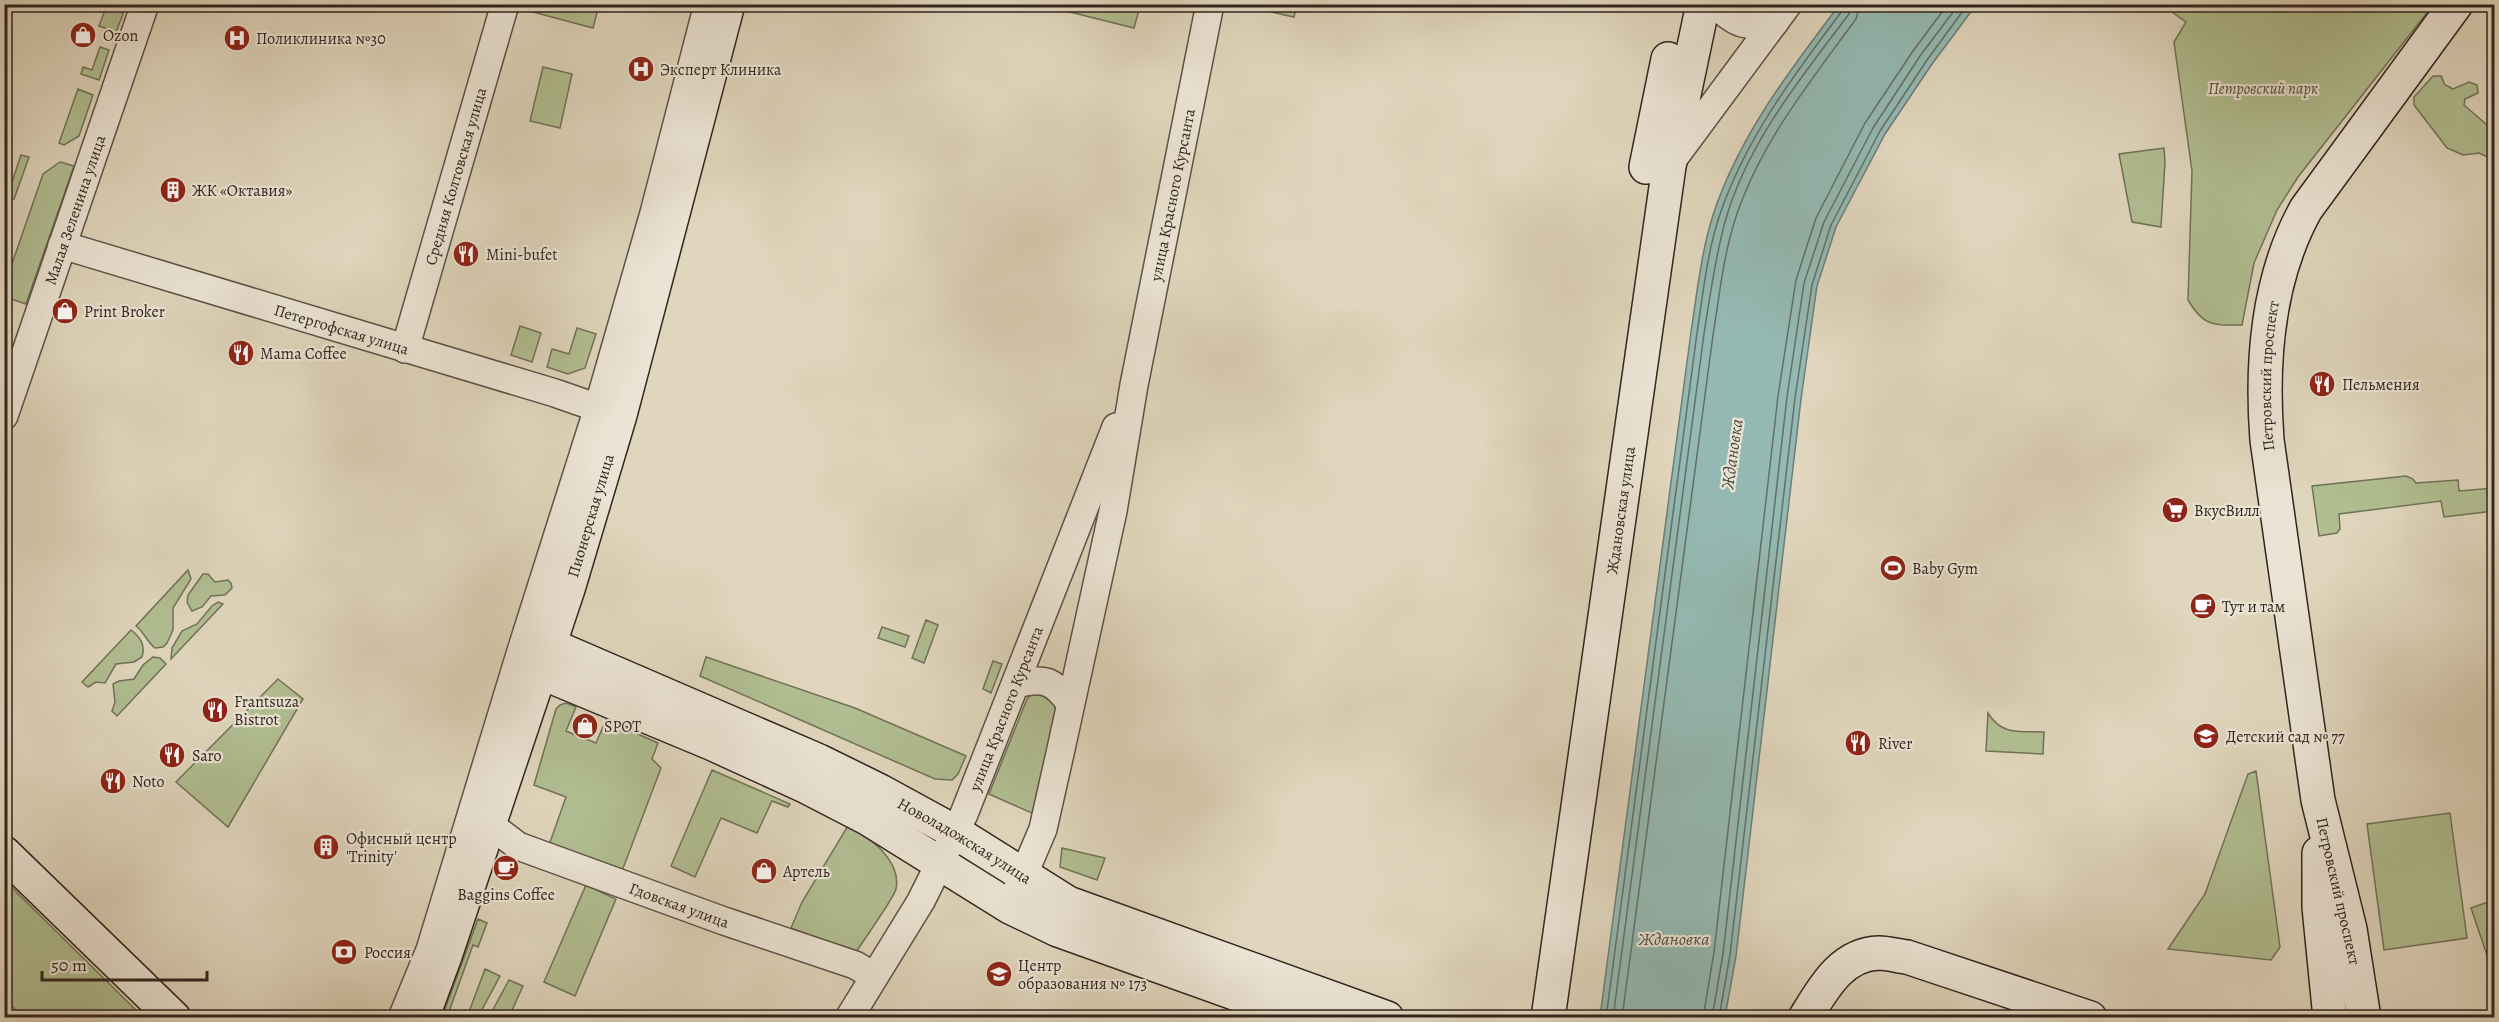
<svg xmlns="http://www.w3.org/2000/svg" width="2499" height="1022" font-family="Alegreya,serif">
<style>
.green{fill:#b1be92;stroke:#717258;stroke-width:1.5}
.water{fill:#94b9b2;stroke:#6c7e77;stroke-width:1.5}
.lines{fill:none;stroke-linecap:round;stroke-linejoin:round}
.shore{stroke:#626f68;stroke-width:1.5}
.street-casing{stroke:#5d5146;stroke-width:30}
.secondary-casing{stroke:#31251f;stroke-width:36}
.street{stroke:#ebe4d4;stroke-width:27}
.secondary{stroke:#ebe4d4;stroke-width:33}
.labels{text-anchor:middle;stroke-width:4.5;stroke-linejoin:round;paint-order:stroke}
.poi-label{font-size:16px;fill:#31251f;stroke:#ebe4d4;text-anchor:start}
.park-label{font-size:16px;font-style:italic;fill:#514b3c;stroke:#ebe4d4}
.street-label{font-size:16px;fill:#31251f;stroke:#ebe4d4}
.water-label{font-size:18px;font-style:italic;fill:#4a4a44;stroke:#ebe4d4}
</style>
<rect width="100%" height="100%" fill="#e0d6bd"/>
<filter id="stains"><feTurbulence type="fractalNoise" baseFrequency=".00333" numOctaves="4"/><feColorMatrix values="0 0 0 0 .2 0 0 0 0 .09 0 0 0 0 .02 0 0 0 .5 -.17"/></filter>
<radialGradient id="worn" r=".72"><stop offset=".6" stop-color="#630" stop-opacity="0"/><stop offset="1" stop-color="#630" stop-opacity=".3"/></radialGradient>
<path class="green" d="M 107,5 L 118,5 L 123,14 L 116,32 L 99,26 Z
M 530,5 L 530,4 L 599,5 L 593,28 L 529,11 Z
M 1042,5 L 1129,5 L 1139,10 L 1134,28 Z
M 1248,5 L 1248,4 L 1297,5 L 1294,17 L 1248,7 Z
M 2162,5 L 2433,5 L 2298,177 L 2277,210 L 2254,263 L 2242,325 C 2213,325 2204,327 2188,300 L 2192,171 L 2174,42 L 2186,22 Z
M 100,47 L 109,50 L 99,80 L 81,74 L 83,67 L 92,70 Z
M 543,67 L 572,74 L 560,128 L 530,121 Z
M 2433,76 L 2441,76 L 2445,85 L 2453,89 L 2469,82 L 2477,85 L 2478,93 L 2465,99 L 2464,105 L 2494,131 L 2494,160 L 2479,153 L 2463,155 L 2447,148 L 2414,105 L 2414,97 Z
M 78,89 L 93,95 L 79,136 L 64,145 L 59,143 Z
M 2164,148 L 2165,162 L 2161,227 L 2132,222 L 2119,154 Z
M 21,155 L 29,157 L 14,199 L 7,197 Z
M 60,162 L 74,166 L 26,304 L 5,297 L 5,284 L 43,174 Z
M 520,326 L 541,333 L 532,362 L 511,355 Z
M 577,328 L 596,334 L 585,368 L 568,374 L 547,367 L 552,349 L 569,354 Z
M 2406,476 L 2413,479 L 2416,483 L 2458,480 L 2459,491 L 2494,488 L 2494,511 L 2444,517 L 2441,501 L 2339,514 L 2340,529 L 2337,533 L 2319,536 L 2312,486 Z
M 188,570 L 191,579 L 173,608 L 173,630 L 167,643 L 163,647 L 155,648 C 147,642 144,632 136,626 Z
M 203,574 L 208,574 L 215,582 L 228,580 L 231,583 L 232,588 L 225,595 L 211,596 L 202,607 L 192,611 L 187,602 L 188,595 Z
M 218,602 L 223,604 L 171,659 L 172,648 L 182,631 L 197,624 L 212,606 Z
M 926,620 L 938,625 L 924,663 L 912,658 Z
M 882,627 L 909,636 L 905,647 L 878,638 Z
M 131,630 C 140,637 146,645 142,657 L 134,662 L 116,664 L 105,683 L 96,682 L 88,687 L 82,682 Z
M 153,657 L 160,658 L 166,664 L 117,716 L 112,711 L 115,702 L 113,684 L 119,681 L 134,679 L 143,665 Z
M 706,657 L 855,708 L 966,756 L 958,774 L 952,780 L 935,779 L 700,676 Z
M 993,661 L 1002,664 L 991,693 L 983,689 Z
M 278,679 L 303,699 L 228,827 L 176,782 Z
M 1037,694 L 1052,699 L 1057,711 L 1034,814 L 989,794 L 1027,699 L 1031,695 Z
M 566,703 L 576,707 L 566,731 L 596,743 L 606,720 L 658,743 L 652,759 L 661,768 L 622,871 L 549,845 L 566,797 L 534,785 L 556,709 L 560,705 Z
M 1988,713 C 2002,736 2020,731 2044,732 L 2043,754 L 1986,751 Z
M 712,770 L 790,804 L 788,807 L 772,801 L 757,833 L 721,818 L 695,877 L 671,866 Z
M 2256,771 L 2280,947 L 2271,960 L 2168,949 L 2205,894 L 2248,774 Z
M 2450,813 L 2467,938 L 2384,950 L 2367,824 Z
M 849,824 C 869,838 902,860 896,889 C 894,898 863,941 856,952 L 791,928 L 802,902 Z
M 1062,848 L 1105,858 L 1097,880 L 1060,867 Z
M 4,881 L 5,881 L 143,1017 L 24,1017 L 5,1000 Z
M 586,885 L 616,899 L 575,996 L 544,982 Z
M 2494,900 L 2494,976 L 2471,908 Z
M 478,919 L 487,923 L 478,947 L 473,945 L 447,1017 L 442,1017 Z
M 485,969 L 500,976 L 478,1017 L 467,1017 Z
M 509,980 L 523,986 L 509,1017 L 489,1017 Z"/>
<path class="water" d="M 1840,4 L 1976,5 L 1932,64 L 1885,134 L 1836,227 L 1817,286 L 1801,399 L 1736,956 L 1725,1017 L 1600,1017 L 1691,332 C 1697,293 1701,253 1713,215 C 1739,136 1790,70 1840,4 Z"/>
<g class="lines">
<path class="shore" d="M 1606,1018 L 1697,333 C 1703,294 1707,254 1719,217 C 1745,139 1794,75 1842,11 L 1844,4
M 1613,1018 L 1704,334 C 1710,296 1715,258 1725,222 C 1747,143 1801,78 1849,14 L 1851,4
M 1622,1018 L 1713,335 C 1719,298 1723,259 1734,223 C 1758,146 1809,83 1856,19 L 1860,4
M 1703,1018 L 1714,952 L 1778,396 L 1796,280 L 1816,218 L 1865,123 L 1913,51 L 1948,4
M 1712,1018 L 1723,954 L 1787,397 L 1804,283 L 1824,222 L 1873,128 L 1920,56 L 1959,4
M 1719,1018 L 1730,955 L 1795,398 L 1812,285 L 1831,225 L 1880,131 L 1927,60 L 1968,4"/>
<defs>
<g id="street">
<path d="M 1715,4 C 1737,26 1746,27 1775,22"/>
<path d="M 1671,162 L 1788,4"/>
<path id="s1" d="M 62,245 L 555,393 L 615,414"/>
<path id="s2" d="M 405,349 L 505,4"/>
<path id="s3" d="M 4,416 L 145,4"/>
<path d="M 1016,684 C 1044,677 1053,680 1070,703"/>
<path id="s4" d="M 489,824 L 518,846 L 724,921 L 855,965 L 874,976"/>
<path id="s5" d="M 1010,907 L 1043,829 L 1061,749 L 1113,511 L 1134,385 L 1210,4"/>
<path d="M 402,1018 L 430,950 L 521,651 L 598,408 L 654,213 L 708,4"/>
<path id="s6" d="M 849,1018 L 921,901 L 964,814 L 1116,427"/>
</g>
<g id="secondary">
<path d="M 1646,167 L 1668,59"/>
<path id="s7" d="M 550,645 L 819,761 L 880,791 L 955,832 L 1068,903 L 1387,1018"/>
<path d="M 540,672 L 713,744 L 807,787 L 867,818 L 1010,907 L 1058,930 L 1304,1018"/>
<path d="M 4,853 L 174,1018"/>
<path d="M 2319,853 L 2319,907 L 2330,1018"/>
<path id="s8" d="M 422,1018 L 445,956 L 568,589 L 620,415 L 728,4"/>
<path id="s9" d="M 1548,1018 L 1669,166 L 1703,4"/>
<path d="M 1805,1018 C 1823,989 1841,954 1879,953 C 1888,953 1898,956 1907,957 L 2090,1018"/>
<path id="s10" d="M 2364,1018 L 2350,929 L 2318,800 L 2267,440 C 2261,362 2267,279 2306,209 L 2456,4"/>
</g>
</defs>
<use href="#street" class="street-casing"/>
<use href="#secondary" class="secondary-casing"/>
<use href="#street" class="street"/>
<use href="#secondary" class="secondary"/>
</g>
<defs>
<symbol id="shop-disc" viewBox="-11 -11 22 22"><circle r="9.5" fill="#8f2418" stroke="#ebe4d4"/><path d="M-5-2.5h2.3a2.7 3.5 0 0 1 5.4 0H5L5.5 6h-11ZM-1.5-2.5h3a1.5 2.3 0 0 0-3 0Z" fill="#fff"/></symbol>
<symbol id="hospital-disc" viewBox="-11 -11 22 22"><circle r="9.5" fill="#8f2418" stroke="#ebe4d4"/><path d="M-5-5h3v3.5h4V-5h3V5h-3V1.5h-4V5h-3Z" fill="#fff"/></symbol>
<symbol id="building-disc" viewBox="-11 -11 22 22"><circle r="9.5" fill="#8f2418" stroke="#ebe4d4"/><path d="M-4-6H4V6H1V3H-1V6H-4ZM-2.5-4.3h1.7v1.8h-1.7ZM.8-4.3h1.7v1.8H.8ZM-2.5-1h1.7V.8h-1.7ZM.8-1h1.7V.8H.8Z" fill="#fff"/></symbol>
<symbol id="restaurant-disc" viewBox="-11 -11 22 22"><circle r="9.5" fill="#8f2418" stroke="#ebe4d4"/><path d="M-5-6h1v4h1v-4h1v4h1v-4h1v5L-1.5 .5V6h-2V.5L-5-1ZM5-6V6H3V1.5H1.5Q1.5-4 5-6Z" fill="#fff"/></symbol>
<symbol id="supermarket-disc" viewBox="-11 -11 22 22"><circle r="9.5" fill="#8f2418" stroke="#ebe4d4"/><path d="M-6-5.5h2.5l.6 2H6L4.5 2H-2.5L-4.4-4H-6ZM-1.5 3.2a1.3 1.3 0 1 0 .1 0ZM3 3.2a1.3 1.3 0 1 0 .1 0Z" fill="#fff"/></symbol>
<symbol id="stadium-disc" viewBox="-11 -11 22 22"><circle r="9.5" fill="#8f2418" stroke="#ebe4d4"/><path d="M0-5a6.5 5 0 1 0 0 10a6.5 5 0 1 0 0-10ZM-3.5-1.8h7v3.6h-7Z" fill="#fff"/></symbol>
<symbol id="cafe-disc" viewBox="-11 -11 22 22"><circle r="9.5" fill="#8f2418" stroke="#ebe4d4"/><path d="M-5.5-4.5H6V0H3Q3 3.5 0 3.5H-2.5Q-5.5 3.5-5.5 0ZM3-3.2v2h1.7v-2ZM-6 4.5H4V6H-6Z" fill="#fff"/></symbol>
<symbol id="school-disc" viewBox="-11 -11 22 22"><circle r="9.5" fill="#8f2418" stroke="#ebe4d4"/><path d="M0-5L7-2L0 1L-7-2ZM-4 1L0 2.5L4 1V4Q0 6-4 4Z" fill="#fff"/></symbol>
<symbol id="bank-disc" viewBox="-11 -11 22 22"><circle r="9.5" fill="#8f2418" stroke="#ebe4d4"/><path d="M-6-4H6V4H-6ZM0-2.3a2.3 2.3 0 1 0 0 4.6a2.3 2.3 0 1 0 0-4.6Z" fill="#fff"/></symbol>
</defs>
<g fill-rule="evenodd">
<use href="#shop-disc" x="68" y="20" width="30" height="30"/>
<use href="#hospital-disc" x="222" y="23" width="30" height="30"/>
<use href="#hospital-disc" x="626" y="54" width="30" height="30"/>
<use href="#building-disc" x="158" y="175" width="30" height="30"/>
<use href="#restaurant-disc" x="451" y="239" width="30" height="30"/>
<use href="#shop-disc" x="50" y="296" width="30" height="30"/>
<use href="#restaurant-disc" x="226" y="338" width="30" height="30"/>
<use href="#restaurant-disc" x="2307" y="369" width="30" height="30"/>
<use href="#supermarket-disc" x="2160" y="495" width="30" height="30"/>
<use href="#stadium-disc" x="1878" y="553" width="30" height="30"/>
<use href="#cafe-disc" x="2188" y="591" width="30" height="30"/>
<use href="#restaurant-disc" x="200" y="695" width="30" height="30"/>
<use href="#shop-disc" x="570" y="711" width="30" height="30"/>
<use href="#school-disc" x="2191" y="721" width="30" height="30"/>
<use href="#restaurant-disc" x="1843" y="728" width="30" height="30"/>
<use href="#restaurant-disc" x="157" y="740" width="30" height="30"/>
<use href="#restaurant-disc" x="98" y="766" width="30" height="30"/>
<use href="#building-disc" x="311" y="832" width="30" height="30"/>
<use href="#cafe-disc" x="491" y="853" width="30" height="30"/>
<use href="#shop-disc" x="749" y="856" width="30" height="30"/>
<use href="#bank-disc" x="329" y="937" width="30" height="30"/>
<use href="#school-disc" x="984" y="959" width="30" height="30"/>
</g>
<g class="labels">
<g class="poi-label">
<text x="103" y="41">Ozon</text>
<text x="256" y="44">Поликлиника №30</text>
<text x="660" y="75">Эксперт Клиника</text>
<text x="192" y="196">ЖК «Октавия»</text>
<text x="486" y="260">Mini-bufet</text>
<text x="84" y="317">Print Broker</text>
<text x="260" y="359">Mama Coffee</text>
<text x="2342" y="390">Пельмения</text>
<text x="2194" y="516">ВкусВилл</text>
<text x="1912" y="574">Baby Gym</text>
<text x="2222" y="612">Тут и там</text>
<text x="234" y="707">Frantsuza<tspan x="234" dy="18">Bistrot</tspan></text>
<text x="604" y="732">SPOT</text>
<text x="2226" y="742">Детский сад № 77</text>
<text x="1878" y="749">River</text>
<text x="192" y="761">Saro</text>
<text x="132" y="787">Noto</text>
<text x="346" y="844">Офисный центр<tspan x="346" dy="18">'Trinity'</tspan></text>
<text x="783" y="877">Артель</text>
<text x="506" y="900" text-anchor="middle">Baggins Coffee</text>
<text x="364" y="958">Россия</text>
<text x="1018" y="971">Центр<tspan x="1018" dy="18">образования № 173</tspan></text>
</g>
<g class="park-label">
<text x="2263" y="94">Петровский парк</text>
</g>
<g class="street-label">
<text dy="6" stroke="none"><textPath href="#s2" startOffset="180">Средняя Колтовская улица</textPath></text>
<text dy="6" stroke="none"><textPath href="#s5" startOffset="732">улица Красного Курсанта</textPath></text>
<text dy="6" stroke="none"><textPath href="#s3" startOffset="218">Малая Зеленина улица</textPath></text>
<text dy="6" stroke="none"><textPath href="#s1" startOffset="292">Петергофская улица</textPath></text>
<text dy="6" stroke="none"><textPath href="#s10" startOffset="651">Петровский проспект</textPath></text>
<text dy="6" stroke="none"><textPath href="#s9" startOffset="513">Ждановская улица</textPath></text>
<text dy="6" stroke="none"><textPath href="#s8" startOffset="530">Пионерская улица</textPath></text>
<text dy="6" stroke="none"><textPath href="#s6" startOffset="348">улица Красного Курсанта</textPath></text>
<text dy="6" stroke="none"><textPath href="#s7" startOffset="459">Новоладожская улица</textPath></text>
<text transform="translate(2339 891) rotate(77)" y="6">Петровский проспект</text>
<text dy="6" stroke="none"><textPath href="#s4" startOffset="208">Гдовская улица</textPath></text>
</g>
<g class="water-label">
<text transform="translate(1732 454) rotate(-82)" y="6">Ждановка</text>
<text x="1674" y="945">Ждановка</text>
</g>
</g>
<rect width="2499" height="1022" fill="none" stroke="#e0d6bd" stroke-width="24"/>
<rect x="6" y="6" width="2487" height="1010" fill="none" stroke="#31251f" stroke-width="3"/>
<rect x="12" y="12" width="2475" height="998" fill="none" stroke="#31251f" stroke-width="1.5"/>
<path d="M42 971v9h165v-9" fill="none" stroke="#31251f" stroke-width="3"/>
<text x="51" y="971" font-size="18" fill="#31251f" stroke="#ebe4d4" stroke-width="4.5" paint-order="stroke">50 m</text>
<rect width="100%" height="100%" filter="url(#stains)"/>
<rect width="100%" height="100%" fill="url(#worn)"/>
</svg>
